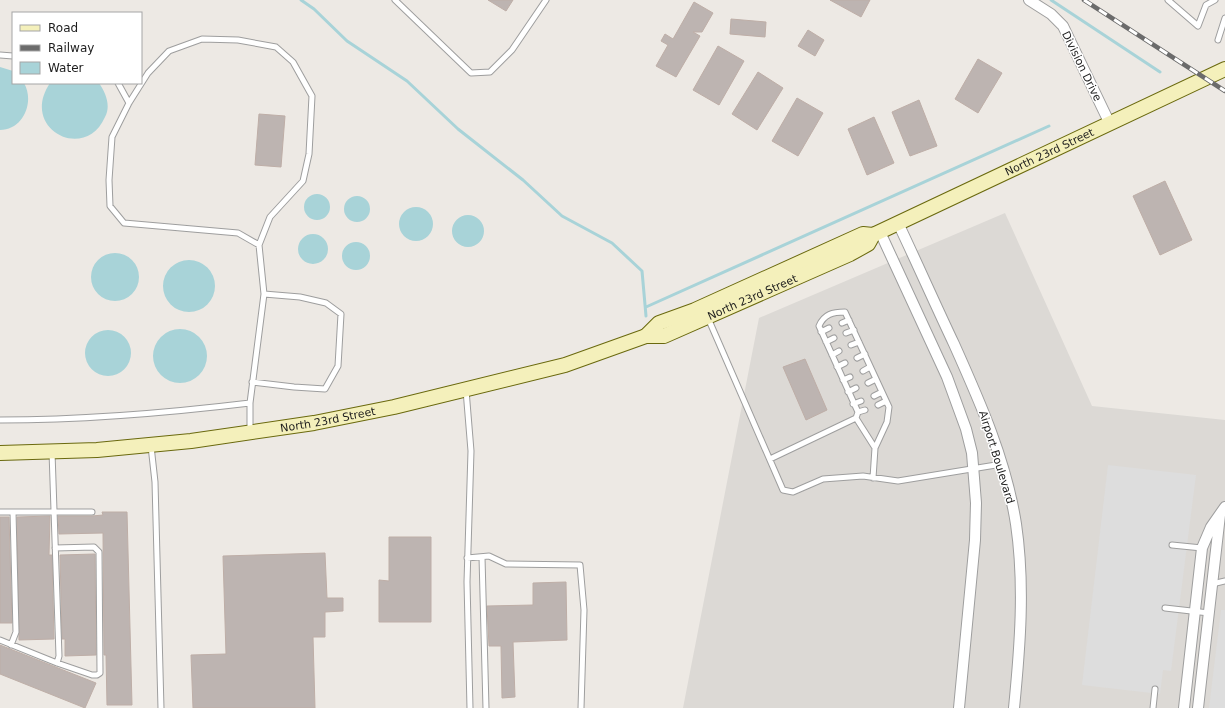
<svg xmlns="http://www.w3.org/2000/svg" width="1225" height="708" font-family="'DejaVu Sans',sans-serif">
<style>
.airport{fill:#dcd9d5}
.parking{fill:#ddd}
.water{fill:#a8d3d8}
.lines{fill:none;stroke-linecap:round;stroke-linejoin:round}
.stream{stroke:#a8d3d8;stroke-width:3}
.building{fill:#bdb4b1;stroke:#beaea7}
.lane-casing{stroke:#9e9e9e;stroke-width:7}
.street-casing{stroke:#9e9e9e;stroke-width:12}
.secondary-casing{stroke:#6a690e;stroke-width:16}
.lane{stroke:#fff;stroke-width:5}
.street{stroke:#fff;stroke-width:10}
.secondary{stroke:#f4f0bb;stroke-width:14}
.rail-casing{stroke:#6b6b6b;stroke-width:4.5}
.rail{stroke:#fff;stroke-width:3;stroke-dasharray:9;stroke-linecap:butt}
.labels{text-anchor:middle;stroke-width:3;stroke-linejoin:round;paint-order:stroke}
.street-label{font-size:11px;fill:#1d1d1d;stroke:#fff}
</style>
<rect width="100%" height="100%" fill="#ede9e4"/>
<path class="airport" d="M 1005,213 L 1092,406 L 1225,420 L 1225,708 L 683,708 L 759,318 Z"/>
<path class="parking" d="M 1108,465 L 1196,475 L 1171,671 L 1163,670 L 1160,694 L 1082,685 Z
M 1221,610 L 1225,610 L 1225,708 L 1209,708 Z"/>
<path class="water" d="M 0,67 L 13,71 L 13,83 L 24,83 C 35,102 23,130 0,130 Z
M 50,83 L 99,83 C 106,93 111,106 105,117 C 85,163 19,129 50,83 Z
M304 207a13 13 0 1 1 26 0a13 13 0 1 1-26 0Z
M344 209a13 13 0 1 1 26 0a13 13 0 1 1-26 0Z
M399 224a17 17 0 1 1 34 0a17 17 0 1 1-34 0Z
M452 231a16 16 0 1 1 32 0a16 16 0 1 1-32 0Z
M298 249a15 15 0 1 1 30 0a15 15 0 1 1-30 0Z
M342 256a14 14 0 1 1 28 0a14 14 0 1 1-28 0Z
M91 277a24 24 0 1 1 48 0a24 24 0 1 1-48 0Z
M163 286a26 26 0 1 1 52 0a26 26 0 1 1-52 0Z
M153 356a27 27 0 1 1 54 0a27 27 0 1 1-54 0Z
M85 353a23 23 0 1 1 46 0a23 23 0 1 1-46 0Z"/>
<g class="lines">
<path class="stream" d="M 301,0 L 314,9 L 347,41 L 407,81 L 458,129 L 523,180 L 562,216 L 612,243 L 642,271 L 646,316
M 1051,0 L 1160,72
M 646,307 L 1049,126"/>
</g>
<path class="building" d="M 488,0 L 513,0 L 506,11 Z
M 830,0 L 870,0 L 861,17 Z
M 694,2 L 713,13 L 702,32 L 693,32 L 700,36 L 676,77 L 656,66 L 668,45 L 661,41 L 665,34 L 673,39 Z
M 731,19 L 766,22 L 765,37 L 730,34 Z
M 808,30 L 824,40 L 815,56 L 798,46 Z
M 718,46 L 744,61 L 719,105 L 693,90 Z
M 978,59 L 1002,73 L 978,113 L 955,99 Z
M 758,72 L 783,88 L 757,130 L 732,114 Z
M 797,98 L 823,113 L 798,156 L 772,141 Z
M 919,100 L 937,146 L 910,156 L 892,112 Z
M 259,114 L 285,116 L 281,167 L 255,165 Z
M 874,117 L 894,163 L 867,175 L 848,129 Z
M 1165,181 L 1192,240 L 1160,255 L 1133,196 Z
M 805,359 L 827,410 L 806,420 L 783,367 Z
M 102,512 L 127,512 L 132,705 L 107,705 L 106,655 L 104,655 L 103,533 L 59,534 L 58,516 L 92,516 L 103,515 Z
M 50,516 L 49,555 L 52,555 L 54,639 L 19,640 L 17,517 Z
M 0,517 L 9,517 L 12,623 L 0,623 Z
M 389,537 L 431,537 L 431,622 L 379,622 L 379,580 L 389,581 Z
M 325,553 L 327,598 L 343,598 L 343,611 L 325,612 L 325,637 L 313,637 L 315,708 L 193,708 L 191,655 L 226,654 L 223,556 Z
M 95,554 L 96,655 L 65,656 L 65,639 L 62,639 L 60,555 Z
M 566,582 L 567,640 L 513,642 L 515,697 L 502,698 L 501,646 L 489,646 L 487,606 L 533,605 L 533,583 Z
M 0,645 L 96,683 L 85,708 L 0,674 Z"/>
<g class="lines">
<defs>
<path id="lane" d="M 395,0 L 471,73 L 490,72 L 512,50 L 546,0
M 1168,0 L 1198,26 L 1206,5 L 1215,0
M 1218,40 L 1225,18
M 0,55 L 13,56
M 118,83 L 129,103
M 708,318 L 783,490 L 793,492 L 823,479 L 863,476 L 898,481 L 1002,464
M 842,323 L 849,320
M 821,332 L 829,328
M 846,333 L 854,330
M 826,342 L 834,338
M 851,345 L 859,342
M 832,355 L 839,351
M 857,358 L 865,354
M 837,367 L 845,363
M 863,371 L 870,367
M 843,380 L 850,377
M 252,382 L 294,387 L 325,389 L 338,366 L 341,314 L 326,303 L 300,297 L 264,294
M 868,383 L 876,379
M 466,390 L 471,451 L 467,582 L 470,708
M 848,392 L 856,388
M 874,396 L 882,392
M 853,404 L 861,401
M 878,405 L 886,401
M 858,412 L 865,410
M 856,418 L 858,412 L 819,326 C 824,314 833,312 845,312 L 889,407 L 887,422 L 875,448
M 0,420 C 84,420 167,413 250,403
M 250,431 L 250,403 L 264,294 L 259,245 L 270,217 L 303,181 L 309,154 L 312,96 L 293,62 L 276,47 L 238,40 L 202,39 L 169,51 L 148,73 L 129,103 L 112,137 L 109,180 L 110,206 L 124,223 L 238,233 L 259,245
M 151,446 L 155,482 L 161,708
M 52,452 L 59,656 L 57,663
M 770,459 L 856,418 L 875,448 L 873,478
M 0,512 L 92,512
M 1172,545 L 1202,548
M 482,557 L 486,708
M 467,558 L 489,556 L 506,564 L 580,565 L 584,610 L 581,708
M 1212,584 L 1225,581
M 1165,608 L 1209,613
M 0,640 L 57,663 L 92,675 L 97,675 L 100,673 L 99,552 L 94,547 L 55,548
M 11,645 L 16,632 L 13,512
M 1153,708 L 1155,689"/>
<path id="street" d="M 1029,0 L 1051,14 L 1063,26 L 1110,124
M 898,223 C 917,263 935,304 954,344 C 980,402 1006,460 1016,524 C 1025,585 1020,647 1014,708
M 880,232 L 947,377 L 966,429 L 972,453 L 976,503 L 975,540 L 959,708
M 1184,708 L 1202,548 L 1211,527 L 1225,507
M 1198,708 L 1220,515"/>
<g id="secondary">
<path id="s1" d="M 646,336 L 659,323 L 695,310 L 863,234 L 873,235 L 1225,69"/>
<path id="s2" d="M 0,453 L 97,450 L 191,441 L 314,423 L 394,407 L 565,365 L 646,336 L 664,336 L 850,254 L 868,244 L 873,235"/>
</g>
</defs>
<use href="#lane" class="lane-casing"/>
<use href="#street" class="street-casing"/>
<use href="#secondary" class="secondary-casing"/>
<use href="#lane" class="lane"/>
<use href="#street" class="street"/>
<use href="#secondary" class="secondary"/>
<defs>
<path id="rail" d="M 1084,0 L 1225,91"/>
</defs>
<use href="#rail" class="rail-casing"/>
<use href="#rail" class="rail"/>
</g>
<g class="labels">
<g class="street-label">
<text transform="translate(1082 66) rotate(64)" y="4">Division Drive</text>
<text dy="4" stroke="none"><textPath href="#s1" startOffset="446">North 23rd Street</textPath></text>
<text dy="4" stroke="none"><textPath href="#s2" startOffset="774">North 23rd Street</textPath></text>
<text dy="4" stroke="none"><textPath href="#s2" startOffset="330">North 23rd Street</textPath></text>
<text transform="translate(997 457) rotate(73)" y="4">Airport Boulevard</text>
</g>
</g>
<rect x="12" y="12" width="130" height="72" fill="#ffffff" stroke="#a5a5a5"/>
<rect x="20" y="25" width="20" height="6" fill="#f4f0bb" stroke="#a5a5a5"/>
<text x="48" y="32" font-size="12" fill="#1d1d1d">Road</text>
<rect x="20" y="45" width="20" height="6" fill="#6b6b6b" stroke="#a5a5a5"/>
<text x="48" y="52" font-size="12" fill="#1d1d1d">Railway</text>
<rect x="20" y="62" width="20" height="12" fill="#a8d3d8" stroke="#a5a5a5"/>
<text x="48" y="72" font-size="12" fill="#1d1d1d">Water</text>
</svg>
